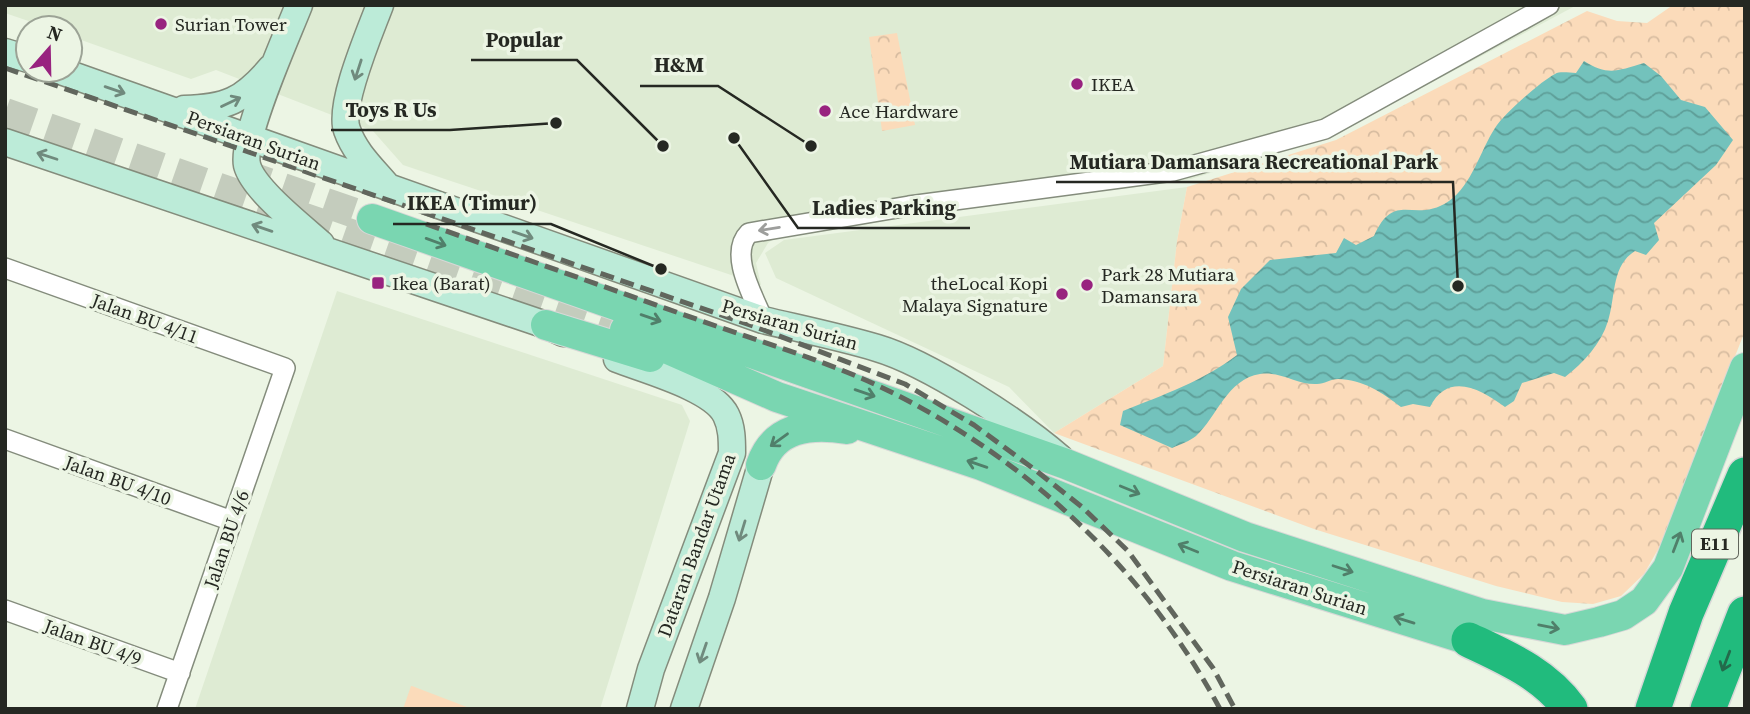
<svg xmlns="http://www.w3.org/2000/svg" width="1750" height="714" font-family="'Source Serif 4',serif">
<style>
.built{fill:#deebd3}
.grass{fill:#fbdbba}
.park{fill:url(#park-crowns)}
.water{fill:url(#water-waves)}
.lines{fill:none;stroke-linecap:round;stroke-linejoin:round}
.primary-tunnel{stroke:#c4ccbd;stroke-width:30;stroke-dasharray:30 15;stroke-linecap:butt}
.street-casing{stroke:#848c7c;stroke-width:22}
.secondary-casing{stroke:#848c7c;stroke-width:29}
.primary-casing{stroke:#d8d8d7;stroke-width:32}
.highway-casing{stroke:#d8d8d7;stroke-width:38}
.street{stroke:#fff;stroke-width:19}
.secondary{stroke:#bcebd8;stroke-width:26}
.primary{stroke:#7ad6b1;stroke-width:30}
.highway{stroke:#21bb7d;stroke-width:35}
.rail{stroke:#61665d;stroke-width:5;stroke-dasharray:14 7;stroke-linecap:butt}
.oneway{stroke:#708a7d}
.oneway2{stroke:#9d9e9c}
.oneway3{stroke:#507f6a}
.oneway4{stroke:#236a4b}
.poi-dot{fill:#98237f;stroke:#ecf5e4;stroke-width:2.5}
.labels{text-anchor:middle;stroke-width:7;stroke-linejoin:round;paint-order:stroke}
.shield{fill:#ecf5e4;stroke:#61665c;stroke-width:2}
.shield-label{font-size:18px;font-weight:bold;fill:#252822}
.poi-label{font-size:19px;fill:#252822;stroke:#ecf5e4;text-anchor:start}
.street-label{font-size:19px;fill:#252822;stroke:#ecf5e4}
.leader{fill:none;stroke:#252822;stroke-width:2.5}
.callout-dot{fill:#252822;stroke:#ecf5e4;stroke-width:2.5}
.callout-label{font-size:21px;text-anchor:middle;font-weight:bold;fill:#252822;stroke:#ecf5e4;stroke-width:7;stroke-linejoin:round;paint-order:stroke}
</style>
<defs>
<pattern id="park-crowns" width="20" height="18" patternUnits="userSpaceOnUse" patternTransform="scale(1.75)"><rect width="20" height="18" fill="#fbdbba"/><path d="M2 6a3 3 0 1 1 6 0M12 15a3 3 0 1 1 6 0" fill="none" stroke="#d7bca0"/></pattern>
<pattern id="water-waves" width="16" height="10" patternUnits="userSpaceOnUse" patternTransform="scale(1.75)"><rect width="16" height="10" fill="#73c2bc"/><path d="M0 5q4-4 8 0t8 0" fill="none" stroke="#5e9e98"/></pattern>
</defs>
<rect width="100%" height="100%" fill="#ecf5e4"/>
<path class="built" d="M 5,5 L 1577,5 L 1335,134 L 1191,179 L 783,232 L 768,243 L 756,263 L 761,285 L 403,165 L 373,131 L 216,70 L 191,79 L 70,36 L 70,28 L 49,28 L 5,13 Z
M 1187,187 L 1177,241 L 1163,366 L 1054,433 L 1009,387 L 776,278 L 765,253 L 784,240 Z
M 337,291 L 682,405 L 690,421 L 600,709 L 195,709 Z"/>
<path class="grass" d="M 411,686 L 412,686 L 472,709 L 403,709 Z"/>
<path class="park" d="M 1673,5 L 1745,5 L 1745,331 L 1660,546 L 1644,574 L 1621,596 L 1593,604 L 1562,602 L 1496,586 L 1314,529 L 1054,433 L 1163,366 L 1177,241 L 1187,187 L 1336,140 L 1587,11 L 1617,21 L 1647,23 Z
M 897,33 L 915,125 L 882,131 L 869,37 Z"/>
<path class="water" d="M 1584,61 C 1608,76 1617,71 1644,63 L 1661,76 L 1681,100 L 1705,107 L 1733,140 L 1716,165 L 1654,223 L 1659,240 L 1646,255 L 1635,251 C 1611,266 1616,296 1608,321 C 1601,344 1584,362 1565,377 L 1554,373 L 1522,383 L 1514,401 L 1505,407 C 1481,389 1448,371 1430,407 L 1413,404 L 1401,407 C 1383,393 1362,379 1338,379 C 1331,379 1324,384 1317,384 C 1297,385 1281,371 1260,374 C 1227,379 1217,417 1196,436 C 1190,441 1179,445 1172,448 L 1120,425 L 1123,411 C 1163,395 1203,381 1237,355 L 1228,317 L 1241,289 L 1270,260 L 1336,253 L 1344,238 L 1356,245 L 1374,236 C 1395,189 1414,225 1449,201 C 1472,185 1480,151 1495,128 C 1503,115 1541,81 1555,74 C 1560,71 1569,73 1576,73 Z"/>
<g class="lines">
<path class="primary-tunnel" d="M 5,113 L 625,330
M 240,173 L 372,219"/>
<defs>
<path id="street" d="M 5,268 L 285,368 L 167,709
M 763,320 C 754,297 728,254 749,233 L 909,206 L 1173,171 L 1325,129 L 1549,5
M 5,439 L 232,521
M 5,610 L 180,673"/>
<path id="secondary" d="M 299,5 C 287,36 241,137 247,165 C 253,189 302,227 321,244
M 380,5 C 370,32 338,105 347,130 C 355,153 373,169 388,187
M 5,52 L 28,59
M 58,70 L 763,320 C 801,329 840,337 877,348 C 928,363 1020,423 1060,458
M 184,109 C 226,108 243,101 271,68
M 5,142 L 546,325 L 563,333
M 617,359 C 645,370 713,388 726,415 C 732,427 732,440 732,453 L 651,669 L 640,709
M 684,709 L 722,598 L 761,465"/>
<path id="primary" d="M 372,219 L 1066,464 L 1245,537 L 1482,614 L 1565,630 L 1599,622 L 1623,615 L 1644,601 L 1668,568 L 1745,368
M 546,325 L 650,357
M 625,330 L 777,397 L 981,465 L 1232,566 L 1469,640
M 761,465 C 774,427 810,423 847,429"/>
<path id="highway" d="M 1469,640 C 1507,658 1545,674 1570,709
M 1653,709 L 1686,613 L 1745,475
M 1708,709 L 1745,614"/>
</defs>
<use href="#street" class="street-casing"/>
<use href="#secondary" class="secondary-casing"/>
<use href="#primary" class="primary-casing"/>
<use href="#highway" class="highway-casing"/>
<use href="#street" class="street"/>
<use href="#secondary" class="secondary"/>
<use href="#primary" class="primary"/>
<use href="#highway" class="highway"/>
<path class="rail" d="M 5,68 L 753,326 L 905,384 L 974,425 L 1034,469 L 1082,507 L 1128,551 L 1213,668 L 1235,709
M 426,224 C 523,258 619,292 716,326 C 777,347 841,366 899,396 C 1035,466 1148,574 1220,709"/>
</g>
<defs><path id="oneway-shaft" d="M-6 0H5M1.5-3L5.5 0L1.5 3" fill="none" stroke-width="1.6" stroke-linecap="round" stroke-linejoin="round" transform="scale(1.75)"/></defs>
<g class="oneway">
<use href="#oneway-shaft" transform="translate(358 70) rotate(108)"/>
<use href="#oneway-shaft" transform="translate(115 90) rotate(19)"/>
<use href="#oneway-shaft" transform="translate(231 102) rotate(-25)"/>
<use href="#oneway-shaft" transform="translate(47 156) rotate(-162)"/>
<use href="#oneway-shaft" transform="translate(262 228) rotate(-161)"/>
<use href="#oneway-shaft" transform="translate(523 235) rotate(19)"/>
<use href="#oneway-shaft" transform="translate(742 531) rotate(107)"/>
<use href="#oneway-shaft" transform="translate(703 653) rotate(109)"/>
</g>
<use class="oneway2" href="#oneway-shaft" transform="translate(769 229) rotate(171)"/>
<g class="oneway3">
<use href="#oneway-shaft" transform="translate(436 242) rotate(20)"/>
<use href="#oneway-shaft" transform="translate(651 318) rotate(19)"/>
<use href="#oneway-shaft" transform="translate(865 393) rotate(19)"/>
<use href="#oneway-shaft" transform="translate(779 440) rotate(144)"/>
<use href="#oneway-shaft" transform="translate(977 464) rotate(-161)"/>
<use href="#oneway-shaft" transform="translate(1130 490) rotate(22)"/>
<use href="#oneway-shaft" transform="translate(1677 542) rotate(-69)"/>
<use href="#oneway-shaft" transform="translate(1188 548) rotate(-158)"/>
<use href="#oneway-shaft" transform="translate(1343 569) rotate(18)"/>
<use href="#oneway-shaft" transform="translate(1404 620) rotate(-163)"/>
<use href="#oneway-shaft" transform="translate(1549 627) rotate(11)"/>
</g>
<use class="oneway4" href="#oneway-shaft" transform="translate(1726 661) rotate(111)"/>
<g class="poi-dot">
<circle cx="161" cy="24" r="7"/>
<circle cx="1077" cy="84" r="7"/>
<circle cx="825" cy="111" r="7"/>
<rect x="371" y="276" width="14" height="14" rx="3.5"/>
<circle cx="1087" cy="285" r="7"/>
<circle cx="1062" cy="294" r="7"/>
</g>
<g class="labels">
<rect class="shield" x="1692" y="529.5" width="46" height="29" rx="5"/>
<g class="shield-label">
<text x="1715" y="550">E11</text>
</g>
<g class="poi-label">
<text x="175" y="31">Surian Tower</text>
<text x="1091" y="91">IKEA</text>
<text x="839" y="118">Ace Hardware</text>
<text x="1101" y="281">Park 28 Mutiara<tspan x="1101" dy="22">Damansara</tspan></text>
<text x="392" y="290">Ikea (Barat)</text>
<text x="1048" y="290" text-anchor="end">theLocal Kopi<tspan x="1048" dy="22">Malaya Signature</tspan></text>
</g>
<g class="street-label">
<text transform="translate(254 140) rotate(20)" y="7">Persiaran Surian</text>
<text transform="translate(145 318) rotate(20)" y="7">Jalan BU 4/11</text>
<text transform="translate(790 324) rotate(16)" y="7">Persiaran Surian</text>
<text transform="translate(118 480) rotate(20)" y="7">Jalan BU 4/10</text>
<text transform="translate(226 539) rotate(-71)" y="7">Jalan BU 4/6</text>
<text transform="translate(696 545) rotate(-70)" y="7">Dataran Bandar Utama</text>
<text transform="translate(1300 587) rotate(18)" y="7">Persiaran Surian</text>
<text transform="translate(93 642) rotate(20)" y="7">Jalan BU 4/9</text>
</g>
</g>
<path class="leader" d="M663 146L577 60H471M811 146L718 86H640M556 123L450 130H331M1458 286L1453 182H1056M661 269L551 224H393M734 138L798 228H970"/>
<g class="callout-dot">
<circle cx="663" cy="146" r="7"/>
<circle cx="811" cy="146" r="7"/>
<circle cx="556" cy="123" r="7"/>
<circle cx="1458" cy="286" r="7"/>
<circle cx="661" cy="269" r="7"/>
<circle cx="734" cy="138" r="7"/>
</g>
<g class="callout-label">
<text x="524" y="47">Popular</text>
<text x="679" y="72">H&amp;M</text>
<text x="391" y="117">Toys R Us</text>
<text x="1254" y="169">Mutiara Damansara Recreational Park</text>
<text x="472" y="210">IKEA (Timur)</text>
<text x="884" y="215">Ladies Parking</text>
</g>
<rect width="1750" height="714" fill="none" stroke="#252822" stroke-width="14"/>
<g transform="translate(49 49) rotate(20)"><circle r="33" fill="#ecf5e4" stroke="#9ca396" stroke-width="2"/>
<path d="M0-5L12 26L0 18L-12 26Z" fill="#98237f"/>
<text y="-10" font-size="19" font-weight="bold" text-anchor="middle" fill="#252822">N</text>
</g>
</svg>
